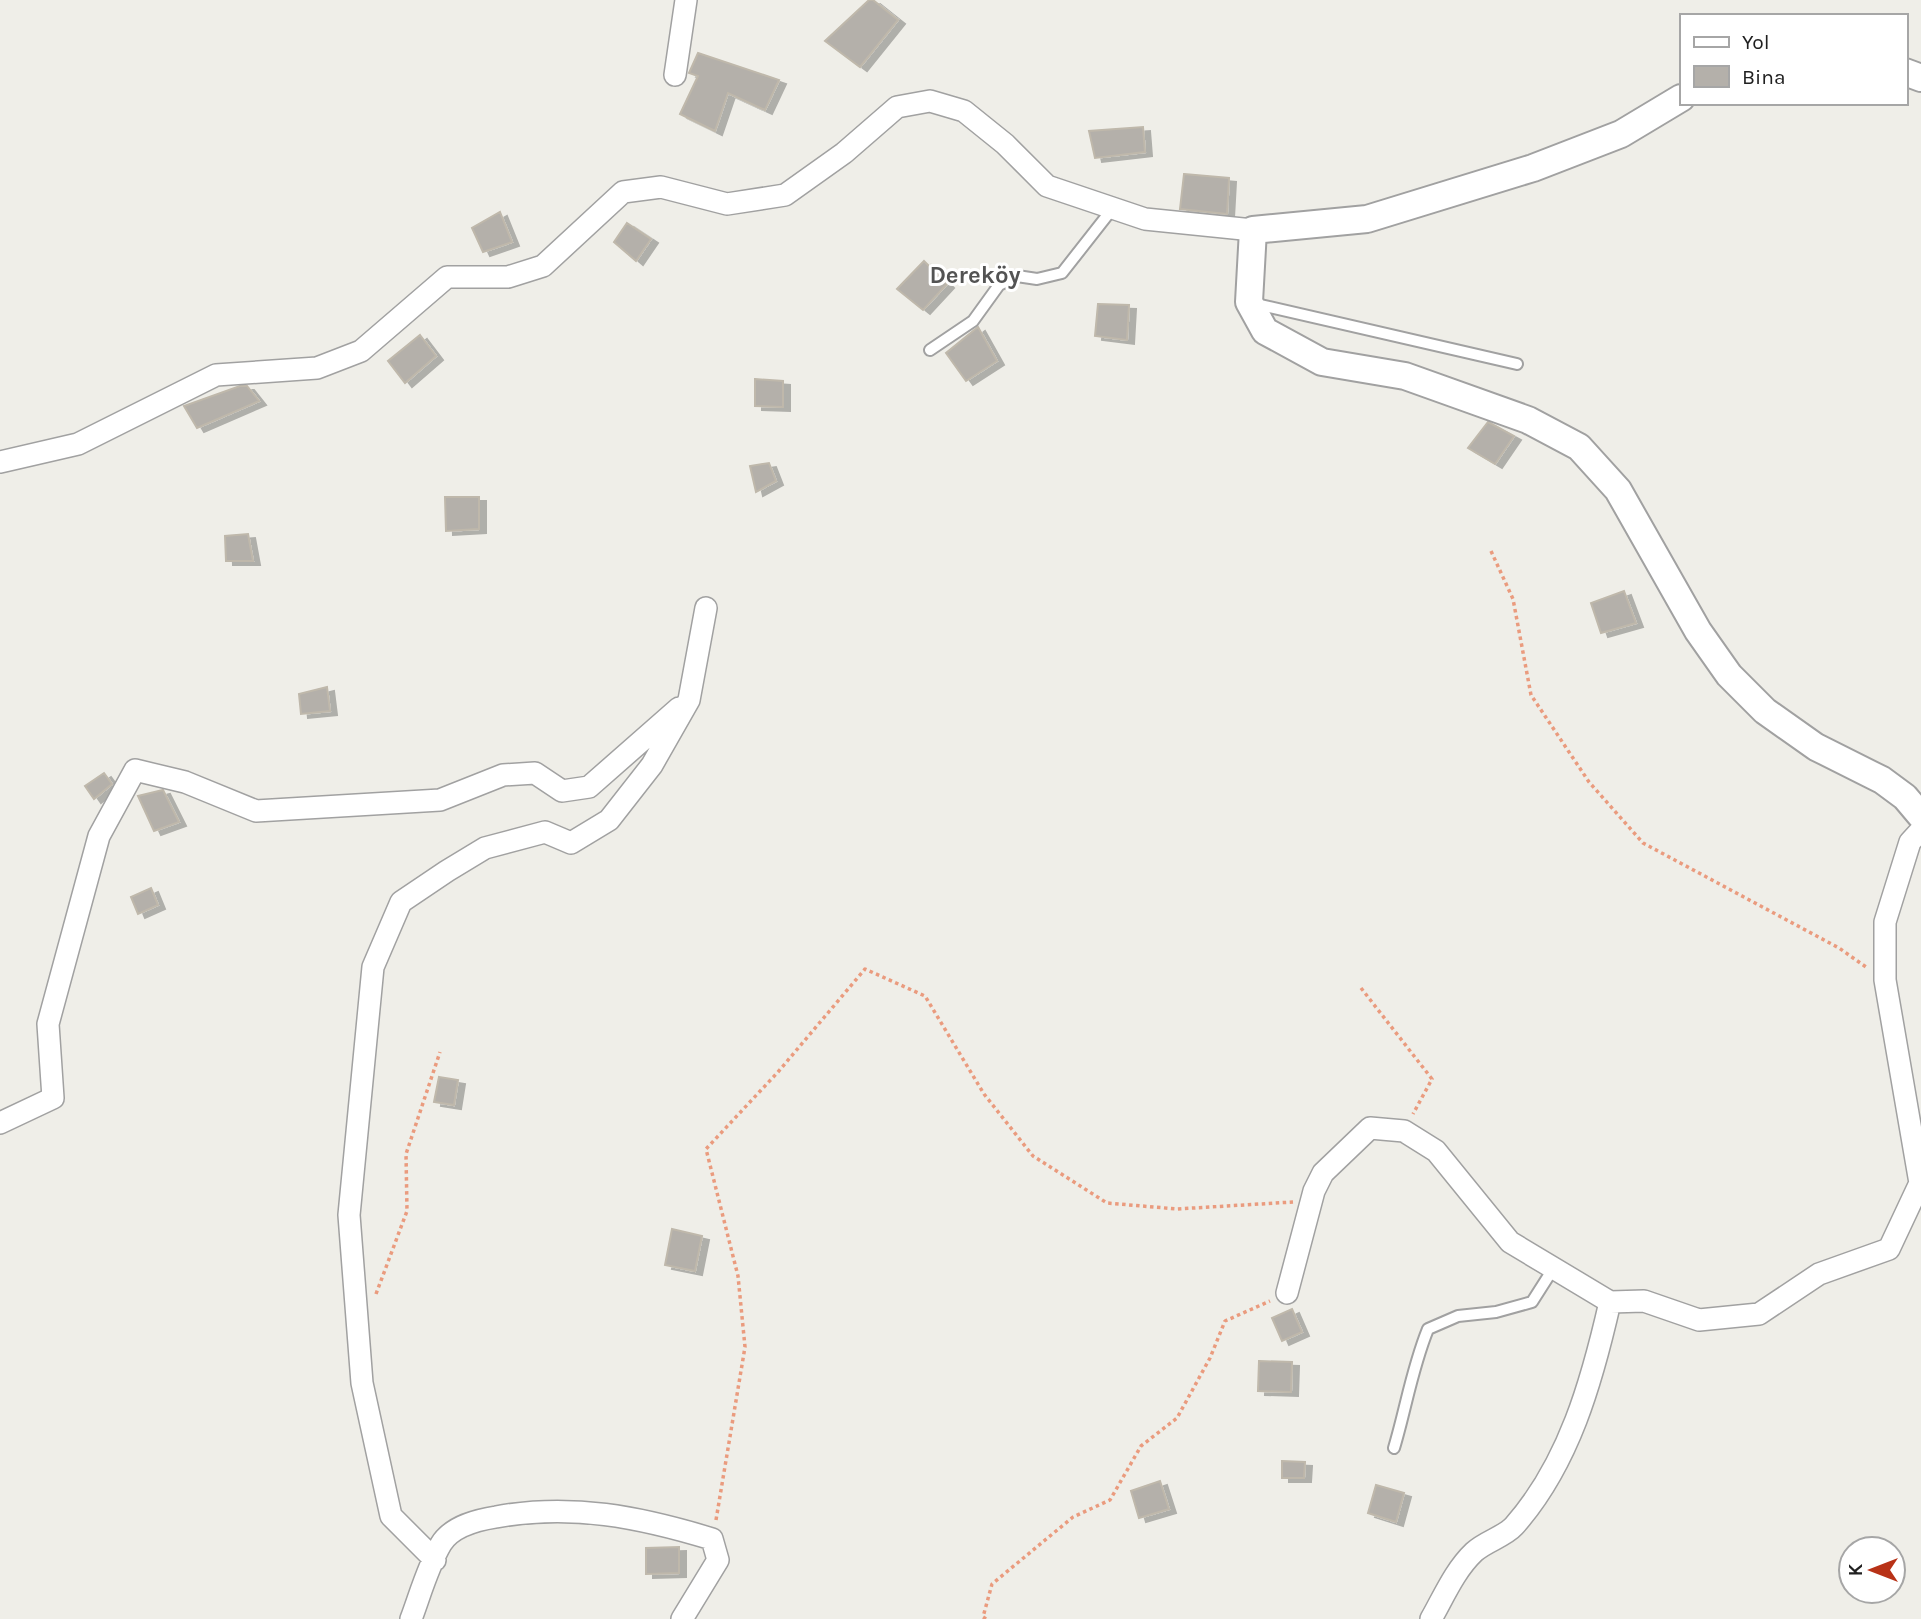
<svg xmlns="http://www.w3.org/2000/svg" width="1921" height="1619" font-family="Karla,sans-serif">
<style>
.building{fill:#b4b0aa;stroke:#bfb8ab;stroke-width:2;filter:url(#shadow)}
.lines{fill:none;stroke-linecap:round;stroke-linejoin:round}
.service-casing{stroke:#a1a1a1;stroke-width:14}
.minor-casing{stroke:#a1a1a1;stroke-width:24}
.tertiary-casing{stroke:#a1a1a1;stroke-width:30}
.path{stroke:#ea9b7e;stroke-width:3.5;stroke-dasharray:3.5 3.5;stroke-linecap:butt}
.service{stroke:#fff;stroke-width:10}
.minor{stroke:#fff;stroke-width:21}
.tertiary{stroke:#fff;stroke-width:26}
.labels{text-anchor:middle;stroke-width:6;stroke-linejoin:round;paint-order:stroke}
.quarter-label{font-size:24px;font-weight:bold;fill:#535353;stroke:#fff}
</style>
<defs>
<filter id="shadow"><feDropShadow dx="7" dy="4" stdDeviation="0" flood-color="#0004"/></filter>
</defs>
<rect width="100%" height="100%" fill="#efeee8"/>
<path class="building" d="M 869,0 L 873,0 L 898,20 L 860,67 L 825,41 Z
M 698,53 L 779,80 L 765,110 L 728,93 L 715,131 L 680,114 L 698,76 L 689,73 Z
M 1143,127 L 1145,152 L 1095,158 L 1089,131 Z
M 1184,174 L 1229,178 L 1227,214 L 1180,209 Z
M 500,212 L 512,242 L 483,252 L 472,228 Z
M 627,223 L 651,239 L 636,261 L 614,242 Z
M 924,261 L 947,284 L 923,310 L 897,289 Z
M 1098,304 L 1129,305 L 1127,340 L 1095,336 Z
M 978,327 L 997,361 L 966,381 L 946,353 Z
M 420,335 L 436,356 L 405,383 L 388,361 Z
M 755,379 L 783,381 L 783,407 L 755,406 Z
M 240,386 L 247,386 L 259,401 L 197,428 L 184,406 Z
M 1488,422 L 1514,436 L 1495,464 L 1468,448 Z
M 769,463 L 776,481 L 756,492 L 750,466 Z
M 445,497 L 479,497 L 479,529 L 446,531 Z
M 248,534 L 253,561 L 226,561 L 225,536 Z
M 1624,591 L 1636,623 L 1601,633 L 1591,603 Z
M 327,687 L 330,711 L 301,714 L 299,694 Z
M 104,773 L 112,784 L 94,799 L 85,786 Z
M 163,790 L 179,822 L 154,831 L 138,796 Z
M 151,888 L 158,905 L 138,914 L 131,897 Z
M 439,1077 L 458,1080 L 454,1105 L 434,1102 Z
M 672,1229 L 702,1236 L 695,1271 L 665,1265 Z
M 1292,1309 L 1302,1332 L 1282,1341 L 1272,1318 Z
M 1259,1361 L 1292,1362 L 1291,1392 L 1258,1391 Z
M 1282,1461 L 1305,1462 L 1304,1478 L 1282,1478 Z
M 1160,1481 L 1169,1509 L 1139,1518 L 1131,1491 Z
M 1376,1485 L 1404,1493 L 1396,1522 L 1368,1513 Z
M 679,1547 L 679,1573 L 646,1574 L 646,1548 Z"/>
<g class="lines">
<defs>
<path id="service" d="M 1252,303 L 1517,364
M 930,350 L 973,321 L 999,285 L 1017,276 L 1037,279 L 1062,273 L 1113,208
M 1394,1448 C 1406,1408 1412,1368 1428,1329 L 1458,1316 L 1496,1312 L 1532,1302 L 1553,1269"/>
<path id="minor" d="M 675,75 L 686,0
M 0,462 L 78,444 L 216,375 L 317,368 L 361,351 L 447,277 L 508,277 L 543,266 L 623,192 L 661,187 L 727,204 L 785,195 L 844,153 L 897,107 L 930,101 L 964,111 L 1005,144 L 1047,186 L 1145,219 L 1253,230
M 0,1123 L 53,1098 L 48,1024 L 99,836 L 135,770 L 185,782 L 256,811 L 440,800 L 503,775 L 535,773 L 562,791 L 589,787 L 679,708
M 1287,1293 L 1314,1191 L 1323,1173 L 1370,1128 L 1404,1131 L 1436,1151 L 1510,1242 L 1610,1302
M 435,1560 L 391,1516 L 362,1383 L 349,1215 L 373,967 L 401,902 L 447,871 L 485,848 L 545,832 L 571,843 L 609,820 L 652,765 L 689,700 L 706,608
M 411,1619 C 420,1595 428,1566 441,1544 C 452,1526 477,1520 496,1517 C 571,1503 640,1517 712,1539 L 718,1560 L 682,1619
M 1431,1619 C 1444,1596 1455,1570 1474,1552 C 1486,1541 1504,1537 1514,1526 C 1569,1464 1592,1381 1610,1302 L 1644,1301 L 1699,1320 L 1759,1314 L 1819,1274 L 1889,1249 L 1920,1183 L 1885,980 L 1885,922 L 1910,842 L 1921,830"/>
<path id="tertiary" d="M 1905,72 L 1921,78
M 1681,98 L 1621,134 L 1533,168 L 1367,219 L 1253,230 L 1249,302 L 1265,331 L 1322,362 L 1405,376 L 1528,420 L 1579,447 L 1618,490 L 1698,631 L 1729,675 L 1765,711 L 1816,747 L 1882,780 L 1905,797 L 1921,816"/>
</defs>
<use href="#service" class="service-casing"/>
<use href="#minor" class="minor-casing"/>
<use href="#tertiary" class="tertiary-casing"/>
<path class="path" d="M 1491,551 L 1513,599 L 1531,695 L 1589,782 L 1643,843 L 1839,948 L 1866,967
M 1361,988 L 1432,1079 L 1413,1114
M 376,1294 L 407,1211 L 406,1154 L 440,1052
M 716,1520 L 745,1347 L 738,1276 L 706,1149 L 778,1072 L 865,969 L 925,996 L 984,1094 L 1033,1156 L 1107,1203 L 1177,1209 L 1293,1202
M 986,1619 L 983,1617 L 992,1584 L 1073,1517 L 1110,1500 L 1141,1446 L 1177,1418 L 1210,1358 L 1225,1321 L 1270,1301"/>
<use href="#service" class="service"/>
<use href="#minor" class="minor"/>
<use href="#tertiary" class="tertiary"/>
</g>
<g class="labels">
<g class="quarter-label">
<text x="975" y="283">Dereköy</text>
</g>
</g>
<rect x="1680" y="14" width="228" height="91" fill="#ffffff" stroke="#a6a6a6" stroke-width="2"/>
<rect x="1694" y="37" width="35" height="10" fill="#ffffff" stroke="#a6a6a6" stroke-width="2"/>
<text x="1742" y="49" font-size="21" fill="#202020">Yol</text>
<rect x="1694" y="66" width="35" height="21" fill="#b4b0aa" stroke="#a6a6a6" stroke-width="2"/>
<text x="1742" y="84" font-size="21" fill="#202020">Bina</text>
<g transform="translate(1872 1570) rotate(270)"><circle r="33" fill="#ffffff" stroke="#a6a6a6" stroke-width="2"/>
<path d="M0-5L12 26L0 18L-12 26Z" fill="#b83217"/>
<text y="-10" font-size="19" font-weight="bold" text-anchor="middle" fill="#202020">K</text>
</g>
</svg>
